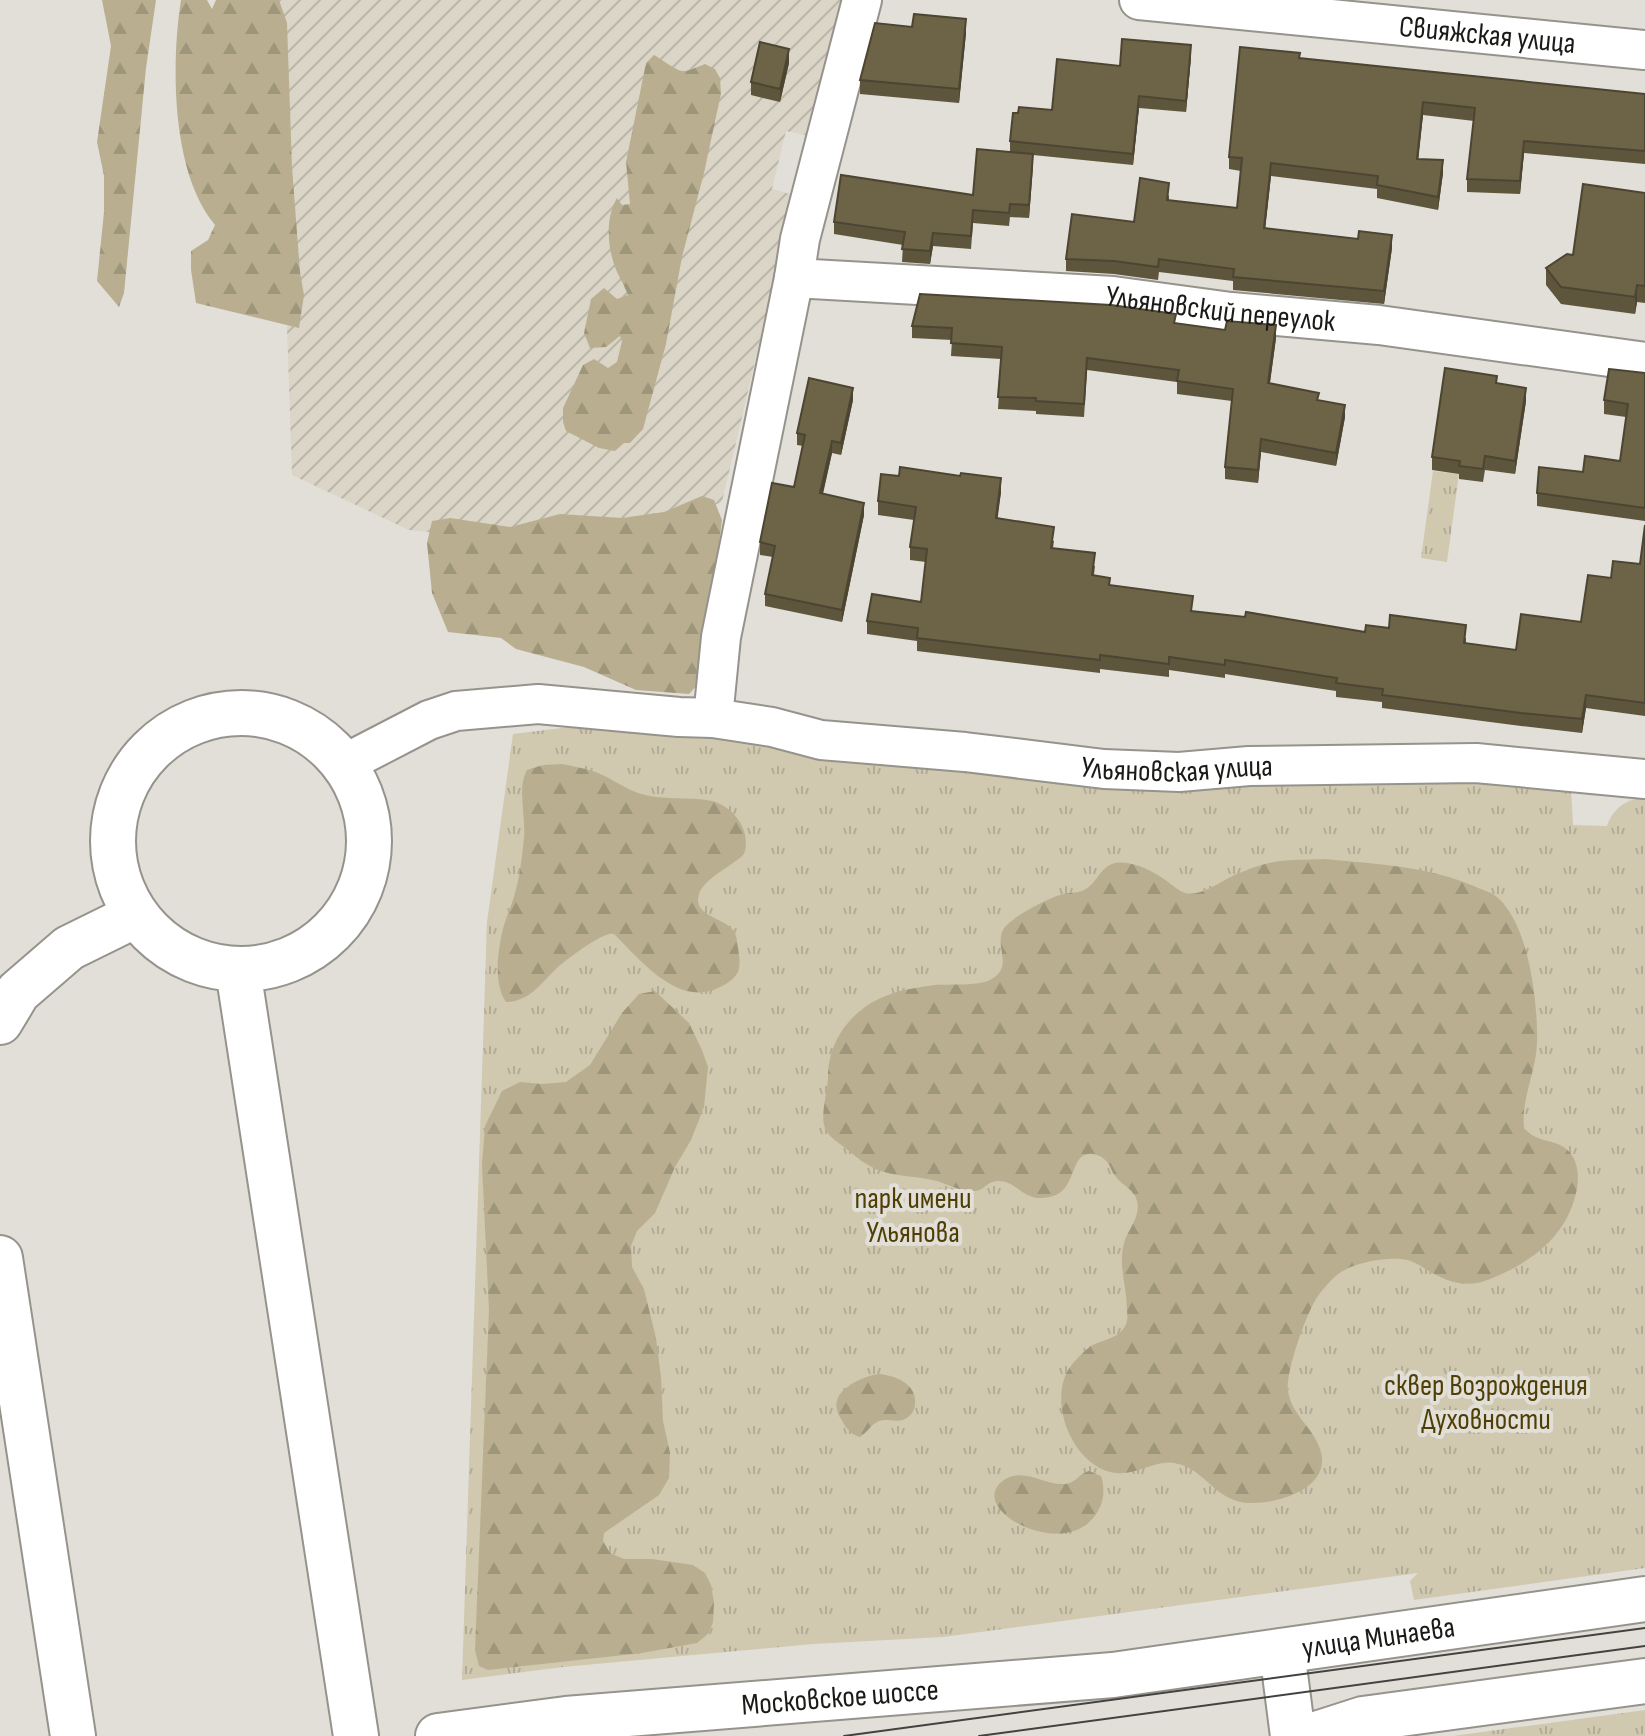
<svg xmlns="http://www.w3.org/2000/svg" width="1645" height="1736" font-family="'Sofia Sans Condensed',sans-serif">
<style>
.industrial{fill:url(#industrial-furrows)}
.grass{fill:url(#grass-tufts)}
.forest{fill:url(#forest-firs)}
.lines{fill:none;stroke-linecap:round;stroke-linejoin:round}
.minor-casing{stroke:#95938c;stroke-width:42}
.tertiary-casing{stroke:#95938c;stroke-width:48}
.primary-casing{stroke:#95938c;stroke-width:48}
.minor{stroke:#fff;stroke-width:38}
.tertiary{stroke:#fff;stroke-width:44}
.primary{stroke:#fff;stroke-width:44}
.tram{stroke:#43423f;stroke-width:2}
.wall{fill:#5e553d}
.shaded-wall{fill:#4c4532}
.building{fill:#6d6347;stroke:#4c4532;stroke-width:2}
.labels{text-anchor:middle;stroke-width:8;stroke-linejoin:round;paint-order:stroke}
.street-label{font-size:30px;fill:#1a1a17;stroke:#e1dfd8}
.park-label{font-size:30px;fill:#4f3f04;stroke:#e1dfd8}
</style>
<defs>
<pattern id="industrial-furrows" width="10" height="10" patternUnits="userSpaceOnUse" patternTransform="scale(2)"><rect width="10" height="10" fill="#dad5c6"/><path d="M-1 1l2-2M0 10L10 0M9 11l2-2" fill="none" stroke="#bab6a9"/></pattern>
<pattern id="grass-tufts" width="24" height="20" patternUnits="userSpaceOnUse" patternTransform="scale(2)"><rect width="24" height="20" fill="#d0c8af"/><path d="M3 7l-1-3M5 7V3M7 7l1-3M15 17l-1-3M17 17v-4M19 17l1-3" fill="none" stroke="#b2ab96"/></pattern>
<pattern id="forest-firs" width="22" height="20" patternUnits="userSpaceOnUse" patternTransform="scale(2)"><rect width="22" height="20" fill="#b9af90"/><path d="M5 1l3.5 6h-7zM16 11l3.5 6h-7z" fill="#9e967b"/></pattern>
</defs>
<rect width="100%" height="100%" fill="#e1dfd8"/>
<path class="industrial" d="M 276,0 L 844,0 L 809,136 L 786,131 L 772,189 L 794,195 L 722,502 L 607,550 L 409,530 L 292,475 Z"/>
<path class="grass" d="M 1433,471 L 1459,474 L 1447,562 L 1421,558 Z
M 578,726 L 1310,775 L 1571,788 L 1573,825 L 1607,826 C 1613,809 1626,798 1645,798 L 1645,1568 L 1414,1600 L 1410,1581 L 1418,1573 L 943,1637 L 813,1644 L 563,1667 L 462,1680 L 487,922 L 513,734 Z
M 1645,1710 L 1645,1736 L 1453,1736 Z"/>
<path class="forest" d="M 102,0 L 156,0 L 146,68 L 124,293 L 119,307 L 97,281 L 104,212 L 104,176 L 97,142 L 111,46 Z
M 181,0 L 207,0 L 212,9 L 216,0 L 279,0 L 287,23 L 292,167 L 300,272 L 304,295 L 299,328 L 196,303 L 191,270 L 191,251 L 208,240 L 215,225 C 171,173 171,64 181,0 Z
M 654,55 C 662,59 677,72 684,71 C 690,71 699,66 705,64 L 715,69 L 720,78 L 721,94 L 717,112 L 704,173 L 682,257 L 666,344 L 643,429 L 630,443 L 624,443 L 615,451 L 599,448 L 566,431 L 563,422 L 563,408 L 583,365 L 594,359 L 608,368 L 617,362 L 622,341 L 620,336 L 606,347 L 590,348 L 584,333 L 591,299 L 604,288 L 617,299 L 628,295 C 624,284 617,274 614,264 C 607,244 606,216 617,198 L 622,205 L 630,204 L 626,162 L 646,63 Z
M 702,496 L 714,500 L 722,520 L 703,679 L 689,694 L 636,690 L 584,667 L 516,649 L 501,638 L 448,632 L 432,593 L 427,543 L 432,521 L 450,518 L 510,527 L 560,514 L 622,518 L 664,512 Z
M 562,764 C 572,766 583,768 593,771 C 608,776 622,787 638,793 C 662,801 688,796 712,801 C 734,807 752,831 744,854 C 733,866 704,878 699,894 C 692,916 723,917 733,930 C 737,935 737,942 738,948 C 739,955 741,964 738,972 C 734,979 727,984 720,987 C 680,1008 643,963 618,938 C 616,936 615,934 613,934 C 604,931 566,960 558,967 C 548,976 540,987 530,994 C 522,999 515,1002 506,1002 C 493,983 498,950 503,929 C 506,917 512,905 515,893 C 520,876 522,856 524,838 C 526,816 517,788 527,770 L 544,765 Z
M 1325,859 C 1375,864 1429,866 1476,887 C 1483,890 1493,893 1498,898 C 1529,925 1538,1003 1537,1043 C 1536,1072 1521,1099 1524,1128 C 1526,1130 1529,1133 1532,1135 C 1545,1143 1561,1140 1571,1154 C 1580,1167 1579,1183 1575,1197 C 1564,1239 1528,1264 1490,1279 C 1465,1289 1448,1282 1427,1270 C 1421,1266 1413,1261 1407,1260 C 1389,1256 1357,1262 1341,1272 C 1334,1276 1323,1289 1318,1296 C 1307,1311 1285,1373 1288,1391 C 1292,1416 1313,1427 1320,1449 C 1333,1487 1281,1503 1253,1503 C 1215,1504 1207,1469 1175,1463 C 1153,1459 1136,1478 1110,1472 C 1072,1462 1049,1404 1068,1370 C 1073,1362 1084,1351 1091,1346 C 1104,1339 1123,1338 1127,1321 C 1128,1318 1127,1314 1127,1310 C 1127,1288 1118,1265 1124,1243 C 1128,1229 1141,1217 1137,1201 C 1135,1190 1123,1186 1116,1177 C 1110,1170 1111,1164 1104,1159 C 1101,1156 1097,1155 1093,1154 C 1068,1151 1079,1191 1050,1197 C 1023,1203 1018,1181 999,1181 C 984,1181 986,1193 969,1191 C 958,1190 947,1184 937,1181 C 919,1176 899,1177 881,1171 C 868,1167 855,1156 844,1147 C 838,1142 831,1138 827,1132 C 818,1119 828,1093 828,1077 C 828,1039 854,1006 891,994 C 904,989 921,987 935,985 C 949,984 979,986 990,980 C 1015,967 994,948 1003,930 C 1009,918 1047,899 1060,895 C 1067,893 1075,893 1082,891 C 1097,885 1099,867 1115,863 C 1132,860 1153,871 1167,881 C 1170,884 1181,892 1185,893 C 1202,897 1222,880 1237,874 C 1247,870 1259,865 1269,863 C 1287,859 1307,860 1325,859 Z
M 655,991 L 689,1023 L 702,1050 L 708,1067 L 704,1107 L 691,1140 L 675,1167 L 655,1213 L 637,1231 L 631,1246 L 632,1267 L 644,1289 L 656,1338 L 661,1377 L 663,1421 L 670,1453 L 669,1478 L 659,1495 L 604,1533 L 603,1541 L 610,1553 L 624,1559 L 652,1559 L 693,1565 L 705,1573 L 711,1585 L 714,1603 L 713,1622 L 709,1633 L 697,1643 L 642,1653 L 488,1670 L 479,1666 L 475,1650 L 489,1310 L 482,1165 L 485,1126 L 502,1091 L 520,1082 L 541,1084 L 566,1082 L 590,1065 L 622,1013 L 639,994 Z
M 880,1374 C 896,1376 917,1384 915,1404 C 915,1410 911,1416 905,1419 C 897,1423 888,1418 879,1421 C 871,1424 867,1433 860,1437 C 850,1434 846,1428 841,1419 C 838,1414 835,1407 837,1401 C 840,1386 867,1375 880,1374 Z
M 1089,1471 L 1101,1476 C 1105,1488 1104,1501 1098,1511 C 1069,1565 962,1509 1004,1480 C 1023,1467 1044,1485 1063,1484 C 1076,1484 1078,1474 1089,1471 Z"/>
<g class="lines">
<defs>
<g id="minor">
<path id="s1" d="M 1139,0 L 1645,50"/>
<path id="s2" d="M 794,278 L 1113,296 L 1231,312 L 1379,325 L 1645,362"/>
<path d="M 713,718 L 721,637 L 794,278 L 800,239 L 862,0"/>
<path id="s3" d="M 344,764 L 429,720 L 456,711 L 538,704 L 679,717 L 713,718 L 772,727 L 821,740 L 965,752 L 1104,769 L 1179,772 L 1249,766 L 1476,763 L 1645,779"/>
</g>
<path id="tertiary" d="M113 841a128 128 0 1 1 256 0a128 128 0 1 1-256 0Z
M 238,970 L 356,1736
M 0,1022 L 18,992 L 69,948 L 136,915
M 0,1258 L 73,1736"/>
<g id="primary">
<path d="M 1282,1651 L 1293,1736"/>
<path id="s4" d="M 438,1736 L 566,1719 L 1113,1675 L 1645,1599"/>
<path d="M 1310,1736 L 1363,1719 L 1645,1681"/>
</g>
</defs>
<use href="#minor" class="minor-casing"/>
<use href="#tertiary" class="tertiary-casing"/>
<use href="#primary" class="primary-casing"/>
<use href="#minor" class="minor"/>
<use href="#tertiary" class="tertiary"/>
<use href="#primary" class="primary"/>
<path class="tram" d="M 844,1736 L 1645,1628
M 979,1736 L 1645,1646"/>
</g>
<path class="wall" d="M 912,27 L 966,33 L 959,103 L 860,94 L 860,80 Z
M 1191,57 L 1186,112 L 1139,108 L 1133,165 L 1033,155 L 1029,218 L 1010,217 L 1009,226 L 973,223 L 971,249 L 933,246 L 930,264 L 902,262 L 903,245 L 834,234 L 834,222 L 973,195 L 1010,152 L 1010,141 L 1052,110 L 1120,66 Z
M 1300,58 L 1645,94 L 1645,164 L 1524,153 L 1520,194 L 1467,192 L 1467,179 L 1474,121 L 1423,115 L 1418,159 L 1443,173 L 1438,210 L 1377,198 L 1377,189 L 1271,176 L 1265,228 L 1392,248 L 1384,304 L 1233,290 L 1233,281 L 1159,272 L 1158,280 L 1114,274 L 1066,271 L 1066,259 L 1134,222 L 1169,195 L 1169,200 L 1237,208 L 1241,171 L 1229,169 L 1229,157 Z
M 789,63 L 780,102 L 751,95 L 751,82 Z
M 1645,193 L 1645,303 L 1637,302 L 1635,314 L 1561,304 L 1546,285 L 1546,268 L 1573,255 Z
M 1176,323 L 1276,338 L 1270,383 L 1319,400 L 1345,417 L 1336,466 L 1261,452 L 1258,483 L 1225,479 L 1225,467 L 1232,401 L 1177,394 L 1177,382 L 1087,370 L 1084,417 L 1036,414 L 1036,411 L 998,409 L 1001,359 L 951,356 L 952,340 L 912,338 L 912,326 Z
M 1645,373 L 1645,521 L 1537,506 L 1537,493 L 1583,472 L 1620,461 L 1626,417 L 1604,414 L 1604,400 Z
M 1497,383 L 1526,401 L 1515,474 L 1485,470 L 1483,482 L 1459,479 L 1459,474 L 1432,470 L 1432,457 Z
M 853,400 L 841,455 L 832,453 L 823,494 L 864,515 L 842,622 L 765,606 L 765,594 L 773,557 L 760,555 L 760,542 L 794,487 L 803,446 L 797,445 L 797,433 Z
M 1001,492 L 997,518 L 1054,541 L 1053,548 L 1095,566 L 1094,575 L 1110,585 L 1193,611 L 1365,632 L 1466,638 L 1466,644 L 1516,650 L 1581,622 L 1611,578 L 1640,564 L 1645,525 L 1645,716 L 1586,708 L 1582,733 L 1521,726 L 1382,708 L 1382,702 L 1336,697 L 1336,691 L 1225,674 L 1225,678 L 1169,670 L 1169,677 L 1100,669 L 1100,673 L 917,651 L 917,641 L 867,634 L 867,621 L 921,602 L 926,562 L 910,560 L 910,547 L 914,520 L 878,515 L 878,501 Z"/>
<path class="shaded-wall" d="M 966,19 L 966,33 L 959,103 L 959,89 Z
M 1191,45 L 1191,57 L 1186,112 L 1186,101 Z
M 789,49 L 789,63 L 780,102 L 780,89 Z
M 1139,96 L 1139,108 L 1133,165 L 1133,154 Z
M 1423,102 L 1423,115 L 1417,172 L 1417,159 Z
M 1524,141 L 1524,153 L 1520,194 L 1520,181 Z
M 1033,154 L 1033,167 L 1029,218 L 1029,205 Z
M 1443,160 L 1443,173 L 1438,210 L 1438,197 Z
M 1271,163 L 1271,176 L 1264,240 L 1264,228 Z
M 933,233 L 933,246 L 930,264 L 930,251 Z
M 1392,235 L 1392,248 L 1384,304 L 1384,291 Z
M 1637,285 L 1637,302 L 1635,314 L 1635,297 Z
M 1276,325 L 1276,338 L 1268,396 L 1268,383 Z
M 853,388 L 853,400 L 841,455 L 841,443 Z
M 1526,388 L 1526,401 L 1515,474 L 1515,461 Z
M 1345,405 L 1345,417 L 1336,466 L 1336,453 Z
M 1261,439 L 1261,452 L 1258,483 L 1258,470 Z
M 832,441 L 832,453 L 820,505 L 820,493 Z
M 1001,478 L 1001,492 L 996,531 L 996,518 Z
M 864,503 L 864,515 L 842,622 L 842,610 Z
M 1586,695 L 1586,708 L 1582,733 L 1582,719 Z"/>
<path class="building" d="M 914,14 L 966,19 L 959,89 L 860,80 L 875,23 L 912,27 Z
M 1122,39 L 1191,45 L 1186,101 L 1139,96 L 1133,154 L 1010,141 L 1013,113 L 1018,113 L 1019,107 L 1052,110 L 1057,59 L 1120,66 Z
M 760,42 L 789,49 L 780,89 L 751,82 Z
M 1240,47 L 1300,53 L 1299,58 L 1645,94 L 1645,151 L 1524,141 L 1520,181 L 1467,179 L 1475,108 L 1423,102 L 1417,159 L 1443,160 L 1438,197 L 1377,185 L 1378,176 L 1271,163 L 1264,228 L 1358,239 L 1359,231 L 1392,235 L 1384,291 L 1233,277 L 1234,269 L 1159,259 L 1158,267 L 1114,261 L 1066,259 L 1072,214 L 1134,222 L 1140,178 L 1169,183 L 1167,200 L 1237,208 L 1242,158 L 1229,157 Z
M 977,149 L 1033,154 L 1029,205 L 1010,204 L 1009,213 L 973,210 L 971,236 L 933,233 L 930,251 L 902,249 L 905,232 L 834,222 L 841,175 L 973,195 Z
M 1583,184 L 1645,193 L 1645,286 L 1637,285 L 1635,297 L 1561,287 L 1546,268 L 1567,254 L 1573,255 Z
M 920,294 L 1111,305 L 1176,314 L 1174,323 L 1225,330 L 1227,321 L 1276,325 L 1268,383 L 1319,393 L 1317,400 L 1345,405 L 1336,453 L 1261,439 L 1258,470 L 1225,467 L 1233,389 L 1177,381 L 1179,370 L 1087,358 L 1084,404 L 1036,401 L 1036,398 L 998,397 L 1002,347 L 951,343 L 952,328 L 912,326 Z
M 1445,368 L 1497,376 L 1496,383 L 1526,388 L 1515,461 L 1485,456 L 1483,469 L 1459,466 L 1460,461 L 1432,457 Z
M 1609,369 L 1645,373 L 1645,508 L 1537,493 L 1539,467 L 1583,472 L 1585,456 L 1620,461 L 1628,404 L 1604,400 Z
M 809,378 L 853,388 L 841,443 L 832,441 L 820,493 L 864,503 L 842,610 L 765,594 L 775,546 L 760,542 L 772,483 L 794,487 L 805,435 L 797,433 Z
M 900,467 L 960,476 L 961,473 L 1001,478 L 996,518 L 1054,527 L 1051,548 L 1095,553 L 1092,575 L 1110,578 L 1109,585 L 1193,596 L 1191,611 L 1245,617 L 1246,612 L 1365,632 L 1366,625 L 1389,628 L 1390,615 L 1466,625 L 1464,643 L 1516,650 L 1521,614 L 1581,622 L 1588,575 L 1611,578 L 1613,561 L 1640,564 L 1645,525 L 1645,703 L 1586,695 L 1582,719 L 1521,713 L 1382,695 L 1383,689 L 1336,683 L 1337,678 L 1225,660 L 1225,665 L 1169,657 L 1169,664 L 1100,655 L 1100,660 L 917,638 L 918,628 L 867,621 L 872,594 L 921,602 L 927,549 L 910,547 L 916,507 L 878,501 L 881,474 L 899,476 Z"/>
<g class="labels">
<g class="street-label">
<text dy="10" stroke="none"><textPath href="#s1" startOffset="350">Свияжская улица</textPath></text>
<text dy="10" stroke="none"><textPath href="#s2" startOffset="428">Ульяновский переулок</textPath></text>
<text dy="10" stroke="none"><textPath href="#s3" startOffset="850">Ульяновская улица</textPath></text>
<text dy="10" stroke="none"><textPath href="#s4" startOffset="946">улица Минаева</textPath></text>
<text dy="10" stroke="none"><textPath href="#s4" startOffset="404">Московское шоссе</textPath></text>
</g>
<g class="park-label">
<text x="913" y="1208">парк имени<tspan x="913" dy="34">Ульянова</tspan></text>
<text x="1486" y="1395">сквер Возрождения<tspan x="1486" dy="34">Духовности</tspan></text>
</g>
</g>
</svg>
